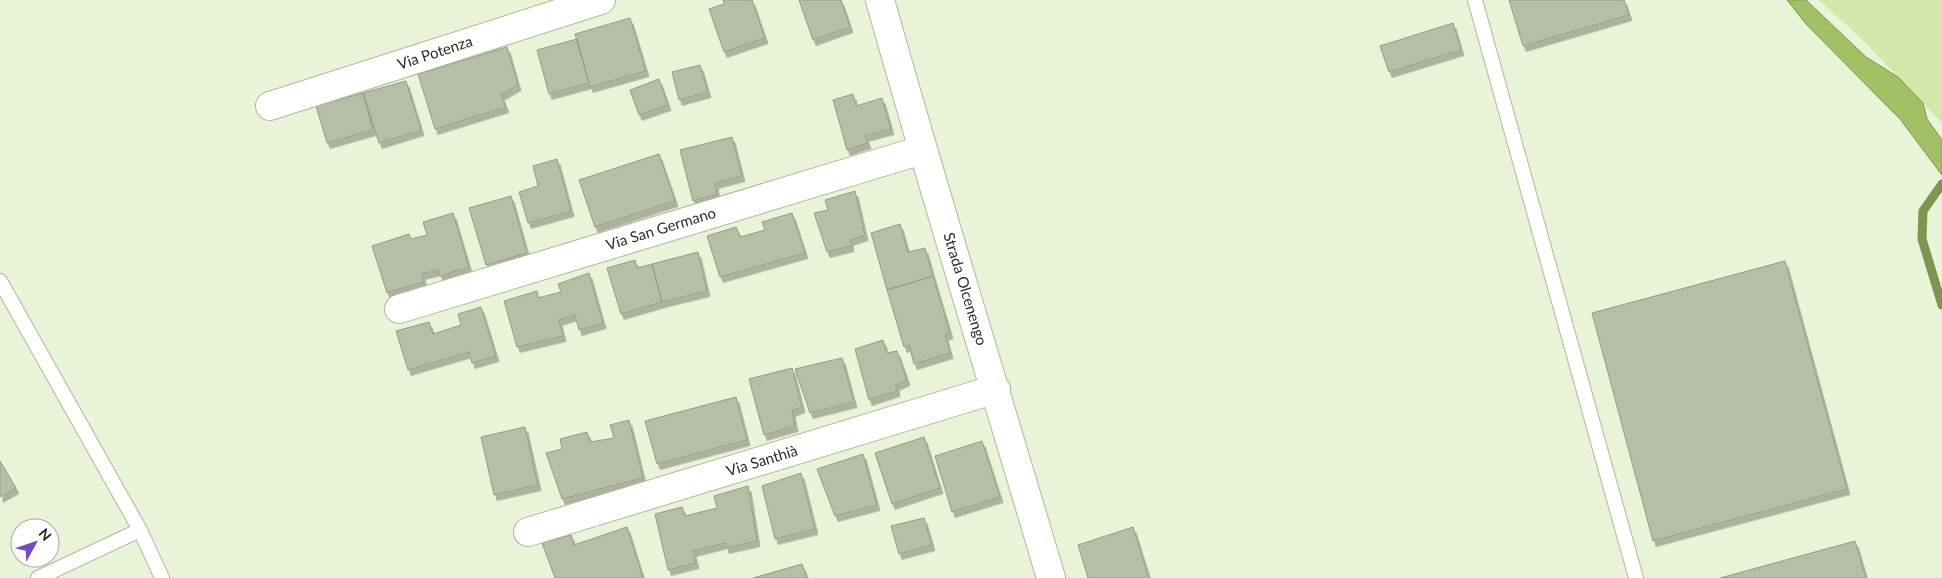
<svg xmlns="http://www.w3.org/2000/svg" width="1942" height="578" font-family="Lato,sans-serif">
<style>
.green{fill:#d3e9a9}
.water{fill:#a3c064;stroke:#7e9450}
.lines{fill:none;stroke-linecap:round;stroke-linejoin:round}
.stream{stroke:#7e9450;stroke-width:9}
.building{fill:#b5bfa5;stroke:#949d83;filter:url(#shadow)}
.lane-casing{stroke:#aeb79d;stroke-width:16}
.street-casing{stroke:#aeb79d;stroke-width:30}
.secondary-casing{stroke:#aeb79d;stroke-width:30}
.lane{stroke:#fff;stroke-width:14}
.street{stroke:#fff;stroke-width:28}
.secondary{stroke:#fff;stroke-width:28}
.labels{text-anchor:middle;stroke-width:4;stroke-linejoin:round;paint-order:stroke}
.street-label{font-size:15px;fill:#282c22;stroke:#fff}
</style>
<defs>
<filter id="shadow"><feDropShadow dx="3" dy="5.5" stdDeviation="0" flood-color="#0004"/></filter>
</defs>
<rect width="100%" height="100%" fill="#e9f3d8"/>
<path class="green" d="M 1819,0 L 1942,0 L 1942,123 L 1865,42 Z"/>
<path class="water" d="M 1787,0 L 1806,0 L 1866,57 L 1898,77 L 1923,103 L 1927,119 L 1942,140 L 1942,175 L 1900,119 L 1806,24 Z"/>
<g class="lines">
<path class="stream" d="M 1942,184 L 1923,211 L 1922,239 L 1942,305"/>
</g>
<path class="building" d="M 723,0 L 752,0 L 765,38 L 724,52 L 709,9 L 724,4 Z
M 799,0 L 841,0 L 850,27 L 813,40 Z
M 1509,0 L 1624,0 L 1629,15 L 1523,46 Z
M 630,18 L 646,71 L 590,87 L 575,34 Z
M 1453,23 L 1461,50 L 1389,72 L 1380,46 Z
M 577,39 L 589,83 L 549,94 L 537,50 Z
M 507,47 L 518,85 L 501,95 L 506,107 L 435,129 L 418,74 Z
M 700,65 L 708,92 L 679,100 L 672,72 Z
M 659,79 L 668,105 L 639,115 L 630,90 Z
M 406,81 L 421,130 L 379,143 L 363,93 Z
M 363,93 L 373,130 L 327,143 L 316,106 Z
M 853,94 L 856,106 L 882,98 L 891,129 L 865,136 L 868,143 L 847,150 L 833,100 Z
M 732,137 L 742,176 L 715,183 L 717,194 L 693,201 L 680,150 Z
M 659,154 L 675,201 L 595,227 L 579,180 Z
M 557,159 L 571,211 L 528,223 L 519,192 L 538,186 L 533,166 Z
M 855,191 L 865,235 L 850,240 L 851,246 L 827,252 L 814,213 L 828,210 L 825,200 Z
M 511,196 L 527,253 L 486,265 L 469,208 Z
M 453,213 L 469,267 L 440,276 L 438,270 L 422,274 L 424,282 L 387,293 L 372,246 L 409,234 L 411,239 L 427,235 L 423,222 Z
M 792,213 L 805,253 L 720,277 L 707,236 L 736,227 L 740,237 L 765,230 L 762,222 Z
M 900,224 L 908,252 L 925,248 L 933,276 L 887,290 L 871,233 Z
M 698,252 L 707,291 L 662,302 L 652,264 Z
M 635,260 L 637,268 L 652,264 L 662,302 L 621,314 L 607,268 Z
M 1785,261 L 1847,489 L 1653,541 L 1592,313 Z
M 589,273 L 603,323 L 579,330 L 575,315 L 559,320 L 563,336 L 517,347 L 504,301 L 537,291 L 538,298 L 561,292 L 558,284 Z
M 933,276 L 950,333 L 945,335 L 950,353 L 914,364 L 909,345 L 904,347 L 887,290 Z
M 481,307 L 496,356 L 472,363 L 469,352 L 408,370 L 396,331 L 429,322 L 433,334 L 461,325 L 458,314 Z
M 883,340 L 887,353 L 897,351 L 907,380 L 896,385 L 897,391 L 869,400 L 855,349 Z
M 842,358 L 854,402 L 810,413 L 795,369 Z
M 792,368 L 802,407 L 792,411 L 795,426 L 764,435 L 749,379 Z
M 736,397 L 747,440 L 657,464 L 645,421 Z
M 629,420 L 643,478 L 562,499 L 546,453 L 562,449 L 560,439 L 587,432 L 590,442 L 614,438 L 610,425 Z
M 525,427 L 538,485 L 494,495 L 481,437 Z
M 924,437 L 940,488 L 892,504 L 875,453 Z
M 982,441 L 1000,497 L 952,512 L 935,456 Z
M 863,454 L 877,505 L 835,516 L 817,469 Z
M 0,461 L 16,488 L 0,497 Z
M 801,473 L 815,529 L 775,539 L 762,486 Z
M 748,486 L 757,541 L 726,548 L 725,543 L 693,551 L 696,563 L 668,570 L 655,514 L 682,507 L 685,516 L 717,508 L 714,496 Z
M 924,518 L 932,545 L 899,554 L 891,526 Z
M 627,527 L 643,578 L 555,578 L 542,543 L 571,535 L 574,545 Z
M 1133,527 L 1149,578 L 1088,578 L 1078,545 Z
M 1855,541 L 1866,578 L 1720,578 Z
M 802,564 L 807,578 L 753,578 Z"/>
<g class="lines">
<defs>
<path id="lane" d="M 1475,0 L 1636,578
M 0,281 L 140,530
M 38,578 L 140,530 L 162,578"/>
<path id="street" d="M 270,106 L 601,0
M 399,309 L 922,150
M 528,532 L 996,389"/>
<path id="secondary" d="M 880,0 C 934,193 994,385 1051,578"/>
</defs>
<use href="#lane" class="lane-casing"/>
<use href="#street" class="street-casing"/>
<use href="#secondary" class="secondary-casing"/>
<use href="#lane" class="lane"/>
<use href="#street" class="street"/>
<use href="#secondary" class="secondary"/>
</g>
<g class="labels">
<g class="street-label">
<text transform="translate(435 53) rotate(-18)" y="5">Via Potenza</text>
<text transform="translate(661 229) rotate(-17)" y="5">Via San Germano</text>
<text transform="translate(965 289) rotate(73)" y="5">Strada Olcenengo</text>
<text transform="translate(762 461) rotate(-17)" y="5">Via Santhià</text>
</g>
</g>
<g transform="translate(35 543) rotate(50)"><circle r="24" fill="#ffffff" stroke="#a9aba7"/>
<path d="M0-4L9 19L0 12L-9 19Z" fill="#714cc5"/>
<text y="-8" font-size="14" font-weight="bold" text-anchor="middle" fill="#282c22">N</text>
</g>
</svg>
